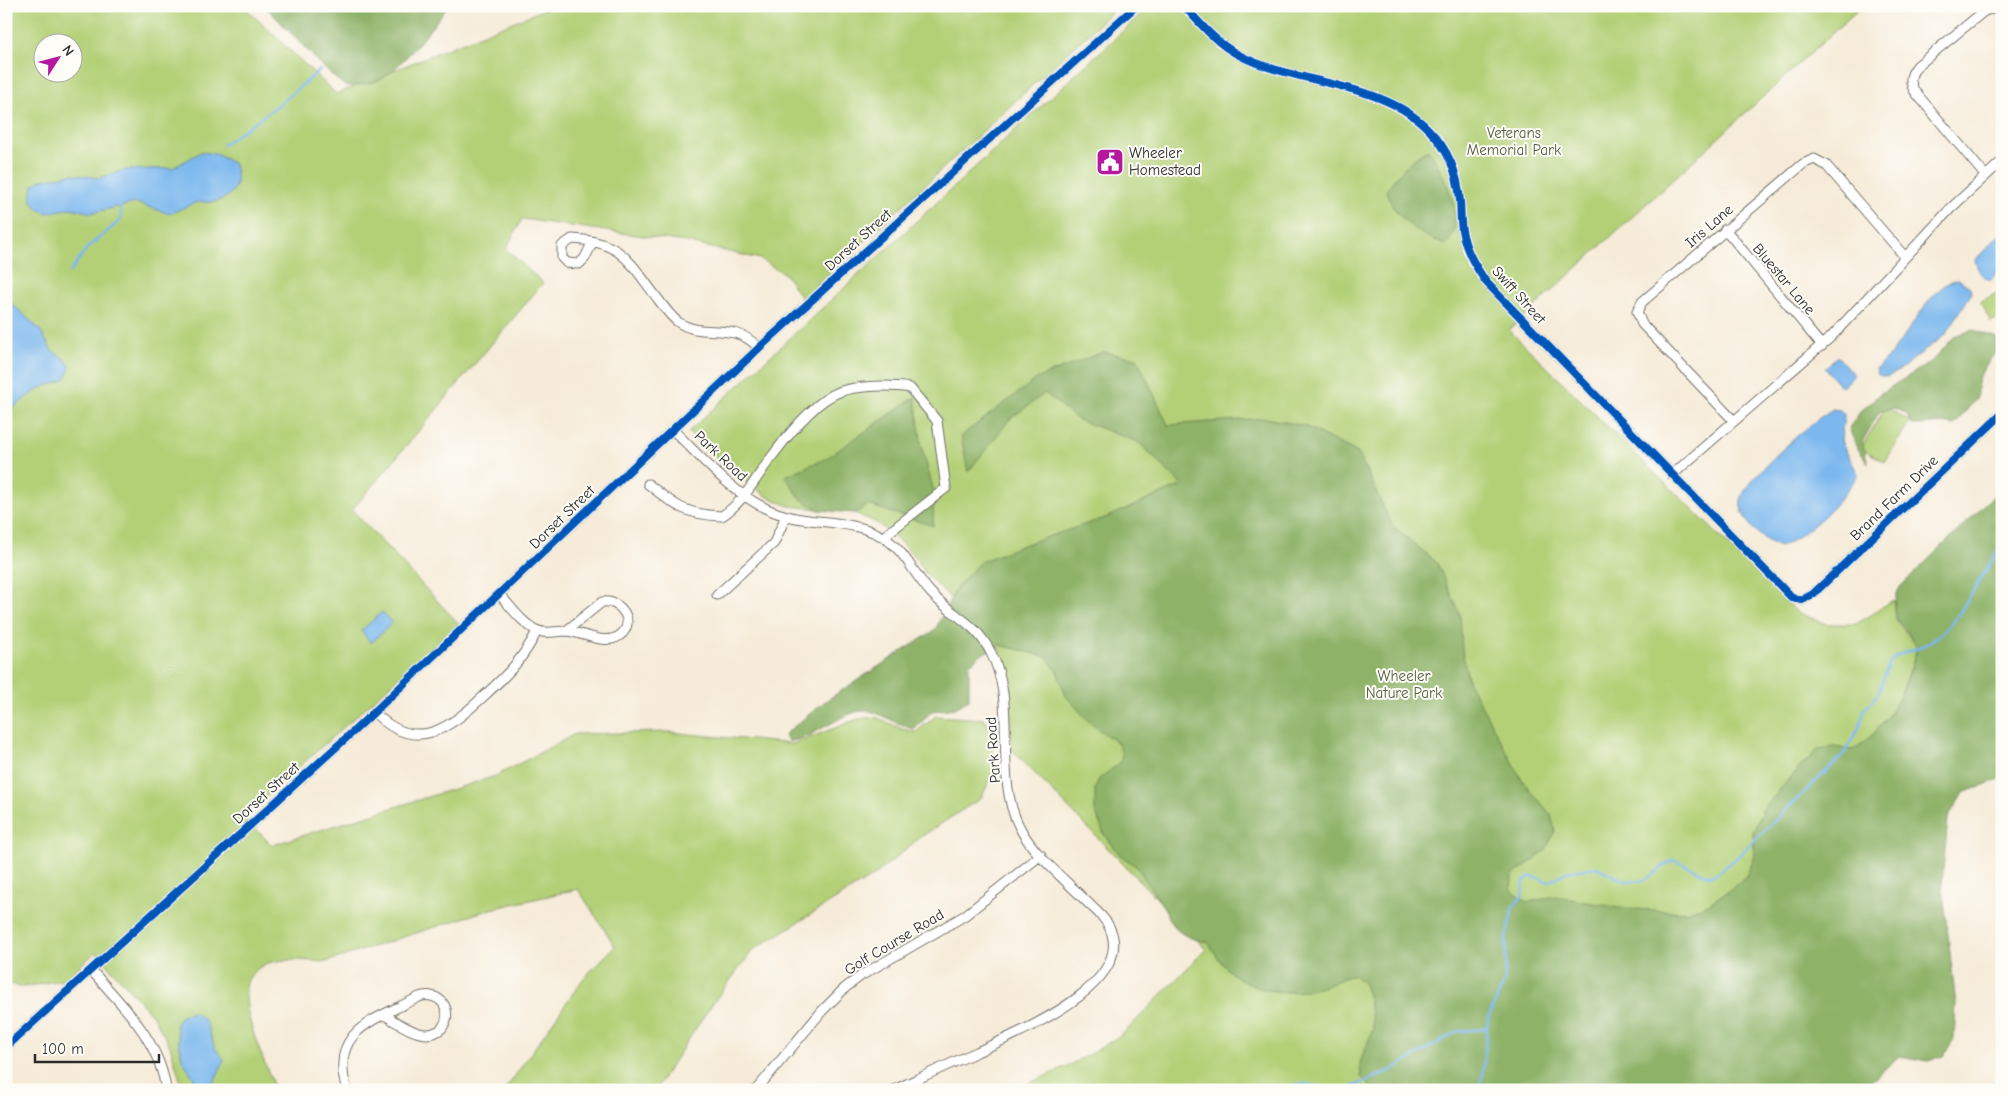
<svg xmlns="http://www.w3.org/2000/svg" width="2008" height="1096" font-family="'Comic Neue',sans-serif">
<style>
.green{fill:#b3d077;stroke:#6f7e51;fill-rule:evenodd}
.forest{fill:#8eb268;stroke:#5c6e4a}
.water{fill:#7cb8ee;stroke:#54728c}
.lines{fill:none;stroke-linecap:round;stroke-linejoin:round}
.stream{stroke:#7cb8ee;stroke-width:2.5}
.minor-casing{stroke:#726e68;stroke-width:11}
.minor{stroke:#fff;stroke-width:9}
.cycleway-casing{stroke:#fdfcf7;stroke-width:11}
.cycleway{stroke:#0057b8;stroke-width:8}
.labels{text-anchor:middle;stroke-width:4;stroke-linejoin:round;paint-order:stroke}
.park-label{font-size:15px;fill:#545d42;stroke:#fdfcf7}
.poi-label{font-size:15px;fill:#2b2b2b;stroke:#fdfcf7;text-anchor:start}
.street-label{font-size:15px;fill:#2b2b2b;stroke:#fdfcf7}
</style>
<rect width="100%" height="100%" fill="#fdfcf7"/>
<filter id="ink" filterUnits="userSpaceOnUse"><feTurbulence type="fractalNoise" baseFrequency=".02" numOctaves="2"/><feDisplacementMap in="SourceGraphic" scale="10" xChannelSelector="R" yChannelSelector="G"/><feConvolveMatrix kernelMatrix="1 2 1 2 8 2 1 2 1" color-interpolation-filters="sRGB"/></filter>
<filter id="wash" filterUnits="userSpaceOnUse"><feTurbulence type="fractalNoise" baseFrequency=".0096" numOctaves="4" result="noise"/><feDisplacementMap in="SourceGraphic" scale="20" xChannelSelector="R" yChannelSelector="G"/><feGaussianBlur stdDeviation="1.12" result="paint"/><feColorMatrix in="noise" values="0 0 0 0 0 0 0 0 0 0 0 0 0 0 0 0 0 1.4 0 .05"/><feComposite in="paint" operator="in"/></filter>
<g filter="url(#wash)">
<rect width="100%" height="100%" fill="#f6ebd8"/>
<path class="green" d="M 6,6 L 243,6 L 336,94 L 552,6 L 1118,6 L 802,299 L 785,274 L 760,259 L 686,242 L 522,219 L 506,249 L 543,283 L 352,510 L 459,624 L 243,817 L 272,845 L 496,776 L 575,734 L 668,732 L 793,744 L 858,719 L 876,717 L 902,729 L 916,732 L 936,716 L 984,719 L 989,728 L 995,770 L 981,798 L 919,838 L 875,875 L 753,950 L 710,1007 L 655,1090 L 505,1090 L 583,979 L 615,946 L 578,889 L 491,909 L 326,962 C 305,961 286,957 265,964 C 257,968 247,977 246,987 C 244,1021 264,1058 275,1090 L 183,1090 L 170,1046 L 153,1016 L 96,952 L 63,980 L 23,987 L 6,983 ZM 42,42 L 72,42 L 72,72 L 42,72 Z
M 1150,6 L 1862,6 L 1509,330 L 1797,612 L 1826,624 L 1856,624 L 1893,600 C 1894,605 1894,612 1895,617 C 1900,629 1912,636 1917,648 C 1905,688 1890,727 1853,750 L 1833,747 L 1819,749 L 1799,768 L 1763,809 L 1753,832 L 1755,857 L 1746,876 L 1731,889 L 1707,905 L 1685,912 L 1642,910 L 1459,1090 L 1013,1090 C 1052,1074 1091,1056 1125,1032 L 1206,949 L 1012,750 L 1007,675 L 1003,657 L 995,642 L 926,574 L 914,556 L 899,541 L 877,523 L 855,513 L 789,506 L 766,496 L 714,456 L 688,432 Z
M 2002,290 L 2002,316 L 1991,322 L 1980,302 Z
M 1886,407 L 1910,421 L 1885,462 L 1861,448 Z"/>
<path class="forest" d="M 265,6 L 448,6 C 433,26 406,61 386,76 C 376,83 358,86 345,86 L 328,72 Z
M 1428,150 C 1443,170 1470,225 1445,245 C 1421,236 1393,217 1386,191 C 1396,175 1411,158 1428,150 Z
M 1974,330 L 1997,338 L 1996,351 L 1979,376 L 1976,399 L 1954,425 C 1940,421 1926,426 1912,425 L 1906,413 L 1893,408 L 1879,412 L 1862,442 L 1868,463 L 1856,446 L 1849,428 L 1860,412 L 1881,393 L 1931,362 L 1956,335 Z
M 1103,352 L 1137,358 L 1168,425 L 1266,418 L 1305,426 L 1358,453 L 1392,525 L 1437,563 L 1460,614 L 1462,650 L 1469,683 L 1522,780 L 1551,815 L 1555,832 L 1545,851 L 1512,876 L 1511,889 L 1519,898 L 1529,902 L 1555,896 L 1619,908 L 1685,912 L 1707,905 L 1731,889 L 1746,876 L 1755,857 L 1753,832 L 1763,809 L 1799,768 L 1819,749 L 1833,747 L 1853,750 C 1890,727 1906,688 1917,648 C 1906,622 1883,621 1900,587 L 2002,488 L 2002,778 L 1963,793 L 1948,818 L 1942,882 L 1956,1005 L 1954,1039 L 1943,1056 L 1928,1061 L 1899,1056 L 1862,1090 L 1373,1089 L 1361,1077 L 1360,1063 L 1373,1029 L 1369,999 L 1364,984 L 1354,975 C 1342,977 1334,984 1322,987 C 1291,996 1253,994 1228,970 C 1220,963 1214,951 1208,942 C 1190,940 1170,931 1166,911 L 1136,866 L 1120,855 L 1104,834 L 1095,811 L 1095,789 L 1099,779 L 1120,763 L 1122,754 L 1118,743 L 1091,724 L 1066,696 L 1057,671 L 1047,657 L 1000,645 L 980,655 L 969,665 L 969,700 L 955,708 L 932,711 L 915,729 C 896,726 877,708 860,711 C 841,714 802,744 788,741 L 785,737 L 786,733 L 827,700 L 935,630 L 956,588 L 980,562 L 1023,545 L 1108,517 L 1182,485 L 1138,442 L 1078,420 L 1045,393 L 1010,419 L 968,472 L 961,436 L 1038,378 Z
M 915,397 L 922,448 L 934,492 L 933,526 L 869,505 L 855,513 L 819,510 L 801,499 L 785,476 L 827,458 Z"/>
<path class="water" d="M 201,152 L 216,154 L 233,163 C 242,183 233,200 211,202 C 206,203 200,201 195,203 C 187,206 178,210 170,214 L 136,203 L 91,213 L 71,208 L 47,213 L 38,209 L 31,200 L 33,185 L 41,180 L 72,174 L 99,178 L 125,170 L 173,168 Z
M 2002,232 L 2002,266 L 1991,280 C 1980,277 1978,270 1975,260 Z
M 1958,279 L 1970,287 L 1971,294 L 1946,334 L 1898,371 L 1887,377 L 1878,375 L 1876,369 C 1883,362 1891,355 1897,346 C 1911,328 1935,283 1958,279 Z
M 6,298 L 40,330 L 52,351 L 65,359 L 70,366 C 68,386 50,382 37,390 C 27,397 15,406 6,415 Z
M 1837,356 L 1854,375 L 1841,387 L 1825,368 Z
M 1833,409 L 1840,410 L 1844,414 L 1841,441 L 1858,474 C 1840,504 1812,531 1780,547 C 1764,542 1738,519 1741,500 C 1744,480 1814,419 1833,409 Z
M 382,612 L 392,623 L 371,643 L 361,631 Z
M 192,1012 C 209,1016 209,1035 215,1048 C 218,1052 222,1056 224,1061 L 210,1090 L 197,1090 L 193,1077 L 182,1059 L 176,1024 L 180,1017 Z"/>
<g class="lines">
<path class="stream" d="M 223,145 L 281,103 L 320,70
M 70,272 L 87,248 L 121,220 L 120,206
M 1281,1090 C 1299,1080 1310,1084 1328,1090
M 1345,1090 L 1388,1072 L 1458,1031 L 1486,1029
M 1478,1090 L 1483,1074 L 1488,1018 L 1504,983 L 1506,969 L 1506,939 L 1513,906 L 1522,897 L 1524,881 L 1531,876 L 1549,882 L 1566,872 L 1597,867 C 1612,875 1631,888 1648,878 C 1658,872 1664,864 1674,860 L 1709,876 L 1716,874 L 1735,859 L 1843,755 L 1860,726 L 1864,710 L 1878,694 L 1889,663 L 1896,656 L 1927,644 L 1942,633 L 1959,614 L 2002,544"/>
</g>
</g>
<g filter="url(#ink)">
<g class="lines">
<defs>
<path id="minor" d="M 1184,6 C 1200,23 1216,43 1237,54 C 1296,86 1382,80 1429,130 C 1448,149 1458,174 1460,201 C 1461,212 1460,224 1463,235 C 1467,253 1476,267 1486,282 L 1792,598 L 1802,600 L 1813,594 L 2002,414
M 1984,174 L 1916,93 C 1909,83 1909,76 1917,66 L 1983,12 L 1989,9 L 2002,10
M 1725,229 L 1822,346
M 592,243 L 585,258 L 579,264 L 567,263 L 562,258 L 562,246 L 572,239 C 623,241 630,263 658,299 C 664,307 670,316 678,322 C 704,340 732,319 759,348
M 1734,421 L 1642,324 L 1637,312 L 1642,302 L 1803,164 L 1814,159 L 1826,165 L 1905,257
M 673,430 C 701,457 729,490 765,508 C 800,525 834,518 868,530 C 903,542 909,569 931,593 C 953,617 975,621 991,653 C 1018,703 993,776 1019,826 C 1033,855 1064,878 1086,901 C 1093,908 1102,915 1107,923 C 1144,983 1014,1034 977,1052 C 949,1064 922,1077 894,1090
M 1672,475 L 1832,336 L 1951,208 L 2002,161
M 648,484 C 675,506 686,515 722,516 C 746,500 756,477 773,455 C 788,435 815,401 839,392 C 857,385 892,385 910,388 L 937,421 L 946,488 L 883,537
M 500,595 C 511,607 522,623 536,630 C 546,635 555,631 566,631 C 582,632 604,646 619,636 C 637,624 622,599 602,602 L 566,631
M 717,595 L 774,543 L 786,516
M 374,712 C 416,755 450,728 485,695 C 507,675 524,658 537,631
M 92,971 C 123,1006 160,1041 166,1090
M 6,1047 L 355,730 L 759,348 L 1136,6
M 347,1090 C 328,1030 375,1020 419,997 C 439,990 455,1010 442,1028 C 425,1044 401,1024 384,1015
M 756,1090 L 822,1011 L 845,988 L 862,975 L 964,916 L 1041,855"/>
</defs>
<use href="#minor" class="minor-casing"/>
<use href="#minor" class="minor"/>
<defs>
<path id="cycleway" d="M 1184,6 C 1200,23 1216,43 1237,54 C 1296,86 1382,80 1429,130 C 1448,149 1458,174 1460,201 C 1461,212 1460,224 1463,235 C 1467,253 1476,267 1486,282 L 1792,598 L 1802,600 L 1813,594 L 2002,414
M 6,1047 L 355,730 L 759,348 L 1136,6"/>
</defs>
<use href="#cycleway" class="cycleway-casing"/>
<use href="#cycleway" class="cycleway"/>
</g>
</g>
<defs>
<symbol id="civic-square" viewBox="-11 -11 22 22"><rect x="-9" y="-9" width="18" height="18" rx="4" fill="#b5179e" stroke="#fdfcf7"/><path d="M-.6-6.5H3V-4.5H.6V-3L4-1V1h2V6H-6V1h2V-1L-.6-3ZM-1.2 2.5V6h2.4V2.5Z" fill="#fff"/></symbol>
</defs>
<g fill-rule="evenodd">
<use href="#civic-square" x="1094" y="146" width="32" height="32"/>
</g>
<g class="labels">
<g class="park-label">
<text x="1514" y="138">Veterans<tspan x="1514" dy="17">Memorial Park</tspan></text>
<text x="1404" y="681">Wheeler<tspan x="1404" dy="17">Nature Park</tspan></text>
</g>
<g class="poi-label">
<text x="1129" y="158">Wheeler<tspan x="1129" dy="17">Homestead</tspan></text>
</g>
<g class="street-label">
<text transform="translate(1709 226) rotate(-41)" y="5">Iris Lane</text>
<text transform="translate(858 240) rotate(-42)" y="5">Dorset Street</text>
<text transform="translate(1784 279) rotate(50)" y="5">Bluestar Lane</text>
<text transform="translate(1519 295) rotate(48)" y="5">Swift Street</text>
<text transform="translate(721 456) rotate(43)" y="5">Park Road</text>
<text transform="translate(1894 498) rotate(-44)" y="5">Brand Farm Drive</text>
<text transform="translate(562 517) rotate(-44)" y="5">Dorset Street</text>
<text transform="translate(993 750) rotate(-94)" y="5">Park Road</text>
<text transform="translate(266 793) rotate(-42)" y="5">Dorset Street</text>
<text transform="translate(894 942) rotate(-31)" y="5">Golf Course Road</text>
</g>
</g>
<rect width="2008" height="1096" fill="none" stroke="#fdfcf7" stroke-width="25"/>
<g transform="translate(58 58) rotate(54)"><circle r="24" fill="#fdfcf7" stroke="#a9a8a5"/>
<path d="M0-4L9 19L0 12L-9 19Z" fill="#b5179e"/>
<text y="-8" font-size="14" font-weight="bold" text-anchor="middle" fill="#2b2b2b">N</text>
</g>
<path d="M35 1054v8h124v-8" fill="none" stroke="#2b2b2b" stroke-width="2.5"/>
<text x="42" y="1054" font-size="15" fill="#2b2b2b" stroke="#fdfcf7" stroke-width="4" paint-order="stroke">100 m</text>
</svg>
